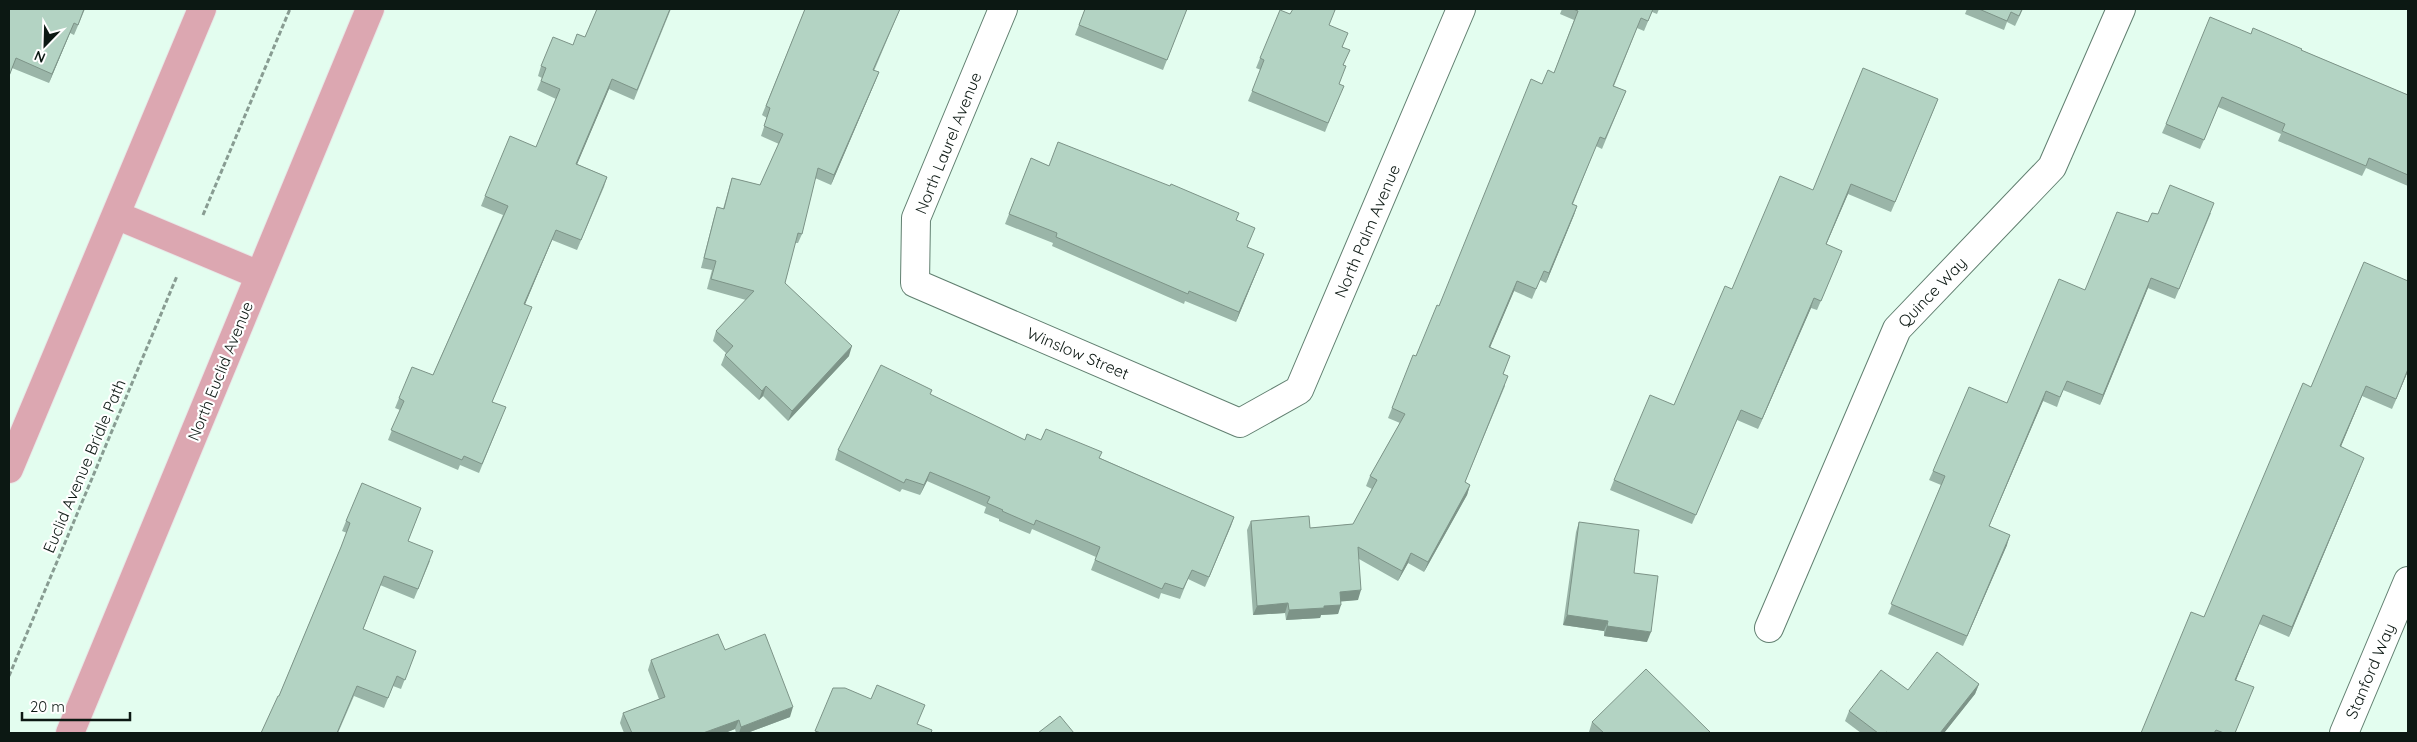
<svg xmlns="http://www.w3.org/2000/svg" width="2417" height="742" font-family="Quicksand,sans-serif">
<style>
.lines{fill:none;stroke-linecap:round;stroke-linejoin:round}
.street-casing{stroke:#617f70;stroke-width:30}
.primary-casing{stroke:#e7e8e7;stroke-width:30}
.path{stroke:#889c92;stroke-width:3;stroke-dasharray:5 2.5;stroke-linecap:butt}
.street{stroke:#fff;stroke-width:28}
.primary{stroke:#dca7b1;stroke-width:28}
.wall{fill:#9ab5a8}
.shaded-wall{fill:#7d9488}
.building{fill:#b3d3c3;stroke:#7d9488}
.labels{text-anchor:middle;stroke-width:4.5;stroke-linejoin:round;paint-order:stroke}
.street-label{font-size:16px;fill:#0c1813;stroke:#fff}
</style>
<rect width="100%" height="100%" fill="#e3fdef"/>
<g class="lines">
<defs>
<path id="street" d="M 1003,9 L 916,218 L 915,283 L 1240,423 L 1299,390 L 1461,9
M 1769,628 L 1897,329 L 2052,167 L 2121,9
M 2344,733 L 2408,581"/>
<path id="primary" d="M 116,215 L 259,275
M 9,469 L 202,9
M 70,733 L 370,9"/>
</defs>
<use href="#street" class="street-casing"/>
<use href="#primary" class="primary-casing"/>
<path class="path" d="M 203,215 L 290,9
M 9,676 L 177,276"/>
<use href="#street" class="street"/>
<use href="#primary" class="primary"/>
</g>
<path class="wall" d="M 9,9 L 85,9 L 74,35 L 70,33 L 49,83 L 12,68 L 9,77 Z
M 597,9 L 671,9 L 634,100 L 609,89 L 577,164 L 607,177 L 604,187 L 577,250 L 552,240 L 525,304 L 528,317 L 492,402 L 502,417 L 479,473 L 460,465 L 458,470 L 388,440 L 400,410 L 395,408 L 399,398 L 433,375 L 503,215 L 481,206 L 485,196 L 536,147 L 556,99 L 537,90 L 542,78 L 538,76 L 541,66 L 585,37 Z
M 805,9 L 900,9 L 874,71 L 879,72 L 875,82 L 831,185 L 815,178 L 802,234 L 798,243 L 795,243 L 785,283 L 849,356 L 788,421 L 763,396 L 759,400 L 721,365 L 725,355 L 726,353 L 713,341 L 716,331 L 746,300 L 707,289 L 712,270 L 701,268 L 714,217 L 717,207 L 723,209 L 729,188 L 732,178 L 760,185 L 779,144 L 761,136 L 767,118 L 762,115 Z
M 1085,9 L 1187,9 L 1163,70 L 1075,35 Z
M 1562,9 L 1659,9 L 1657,14 L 1652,12 L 1644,31 L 1637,28 L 1614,86 L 1626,91 L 1602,149 L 1596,146 L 1573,204 L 1577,206 L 1574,215 L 1546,283 L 1540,280 L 1532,299 L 1514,291 L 1490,347 L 1510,356 L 1503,374 L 1505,386 L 1465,482 L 1470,485 L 1467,495 L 1424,572 L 1408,563 L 1398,581 L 1359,559 L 1358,600 L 1341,601 L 1338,614 L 1321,615 L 1320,618 L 1286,620 L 1285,613 L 1253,615 L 1247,530 L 1251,521 L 1310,528 L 1353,524 L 1372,489 L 1366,486 L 1370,476 L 1400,423 L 1388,418 L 1392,408 L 1542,84 L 1554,73 L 1574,20 L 1560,14 Z
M 1967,9 L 2023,9 L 2015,26 L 2007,22 L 2004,30 L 1965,14 Z
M 1290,14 L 1329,25 L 1343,47 L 1344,65 L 1339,84 L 1340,95 L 1325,132 L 1248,101 L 1261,70 L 1256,68 L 1260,58 Z
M 2251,34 L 2301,50 L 2408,95 L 2408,186 L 2366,168 L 2362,176 L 2278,141 L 2281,134 L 2218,107 L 2200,149 L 2162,133 L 2166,124 Z
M 1938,99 L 1891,212 L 1848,194 L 1826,245 L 1838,261 L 1817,310 L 1811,308 L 1758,429 L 1737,420 L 1692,524 L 1610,490 L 1614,480 L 1674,405 L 1813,190 Z
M 1031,158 L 1049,166 L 1236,220 L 1251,237 L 1247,247 L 1264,254 L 1236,322 L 1185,301 L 1184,304 L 1052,246 L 1053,243 L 1005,224 Z
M 2211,213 L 2175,299 L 2148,288 L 2100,405 L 2063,390 L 2057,407 L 2043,401 L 1989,526 L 2007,545 L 1963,646 L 1888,614 L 1941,485 L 1929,480 L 1933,471 L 2007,403 L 2085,290 L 2148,222 L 2158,214 Z
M 2408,371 L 2392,409 L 2362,396 L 2341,446 L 2360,468 L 2289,637 L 2259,624 L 2236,680 L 2250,697 L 2235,733 L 2141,733 L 2204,617 L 2311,387 Z
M 930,395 L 1025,440 L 1041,440 L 1100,458 L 1234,517 L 1205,587 L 1188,579 L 1180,599 L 1161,593 L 1159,599 L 1091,570 L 1096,557 L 1032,529 L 1030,534 L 999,521 L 999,519 L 984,513 L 986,507 L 927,481 L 920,495 L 902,489 L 900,492 L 835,460 L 838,450 Z
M 421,508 L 408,541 L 430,561 L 414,599 L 380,585 L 363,630 L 416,651 L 401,689 L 393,686 L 384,708 L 354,696 L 338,733 L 261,733 L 279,696 L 341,547 L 347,533 L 342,531 L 346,521 Z
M 1579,522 L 1634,573 L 1647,642 L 1604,636 L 1604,631 L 1563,625 L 1576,532 Z
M 725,650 L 790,717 L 747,733 L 736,733 L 735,729 L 725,733 L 624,733 L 620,723 L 623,713 L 659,699 L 648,670 L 651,660 Z
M 1979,684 L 1975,694 L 1944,733 L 1861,733 L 1845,721 L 1849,711 L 1908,690 Z
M 1592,722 L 1711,733 L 1590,733 L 1589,732 Z"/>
<path class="shaded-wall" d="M 74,23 L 70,33 L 49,83 L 52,74 Z
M 879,72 L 875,82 L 831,185 L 834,175 Z
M 612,79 L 609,89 L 573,174 L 576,164 Z
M 1938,99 L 1934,109 L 1891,212 L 1895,202 Z
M 1851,184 L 1848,194 L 1822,254 L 1826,244 Z
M 1577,206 L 1574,215 L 1546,283 L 1549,273 Z
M 556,230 L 552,240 L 521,314 L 524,304 Z
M 1264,254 L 1260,264 L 1236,322 L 1239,312 Z
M 2151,278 L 2148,288 L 2100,405 L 2103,395 Z
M 1517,281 L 1514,291 L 1486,357 L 1489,347 Z
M 1814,298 L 1811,308 L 1758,429 L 1762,419 Z
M 852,346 L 849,356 L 788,421 L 792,411 Z
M 2408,369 L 2408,371 L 2392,409 Z
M 766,386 L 763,396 L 759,400 L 762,391 Z
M 2366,386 L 2362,396 L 2337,456 L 2340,446 Z
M 2046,391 L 2043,401 L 1985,536 L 1989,526 Z
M 2364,458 L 2360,468 L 2289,637 L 2292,627 Z
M 930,472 L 927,481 L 920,495 L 924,485 Z
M 1470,485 L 1467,495 L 1424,572 L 1428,562 Z
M 1234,517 L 1231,526 L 1205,587 L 1209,577 Z
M 2010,535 L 2007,545 L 1963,646 L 1967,636 Z
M 1411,553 L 1408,563 L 1398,581 L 1402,571 Z
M 1361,590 L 1358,600 L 1336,602 L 1340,592 Z
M 1288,603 L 1285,613 L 1253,615 L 1257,606 Z
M 1341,605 L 1338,614 L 1321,615 L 1320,618 L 1286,620 L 1289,610 L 1324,606 Z
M 1567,615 L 1608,621 L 1604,631 L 1563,625 Z
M 2263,615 L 2259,624 L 2232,690 L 2235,680 Z
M 1607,626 L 1651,632 L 1647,642 L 1604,636 Z
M 1979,684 L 1975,694 L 1944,733 L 1940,733 Z
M 793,707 L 790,717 L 747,733 L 739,733 L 741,727 Z
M 739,720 L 735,729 L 725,733 L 703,733 Z"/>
<path class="building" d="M 9,9 L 84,9 L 78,25 L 74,23 L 52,74 L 16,58 L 9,76 Z
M 597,9 L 670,9 L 637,90 L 612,79 L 576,164 L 607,177 L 581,240 L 556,230 L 524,304 L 532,307 L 492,402 L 506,407 L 482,464 L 464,456 L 462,460 L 391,430 L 404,401 L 399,398 L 412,367 L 433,375 L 508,206 L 485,196 L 510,136 L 536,147 L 560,89 L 541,81 L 546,68 L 541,66 L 553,37 L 573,45 L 577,34 L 585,37 Z
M 805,9 L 900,9 L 873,70 L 879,72 L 834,175 L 818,168 L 802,234 L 798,233 L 785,283 L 852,346 L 792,411 L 766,386 L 762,391 L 725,355 L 733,346 L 716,331 L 754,291 L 711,279 L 716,261 L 704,258 L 717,207 L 724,209 L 732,178 L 760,185 L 783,134 L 764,126 L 770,108 L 766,106 Z
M 1085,9 L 1187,9 L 1167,60 L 1079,25 Z
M 1293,9 L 1332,9 L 1335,10 L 1329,25 L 1348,33 L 1342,47 L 1350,50 L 1343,65 L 1346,66 L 1339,84 L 1344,86 L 1328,123 L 1252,91 L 1264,60 L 1260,58 L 1280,10 L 1290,14 Z
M 1573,9 L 1653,9 L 1648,21 L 1641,18 L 1613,86 L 1626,91 L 1605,139 L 1600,137 L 1572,204 L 1577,206 L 1549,273 L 1544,271 L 1536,289 L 1517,281 L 1489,347 L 1510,356 L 1503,374 L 1508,376 L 1465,482 L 1470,485 L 1428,562 L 1411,553 L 1402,571 L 1358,547 L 1361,590 L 1340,592 L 1341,605 L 1324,606 L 1324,608 L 1289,610 L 1288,603 L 1257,606 L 1251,521 L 1309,516 L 1310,528 L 1353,524 L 1377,480 L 1370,476 L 1405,414 L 1392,408 L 1413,355 L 1416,356 L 1437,305 L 1439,306 L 1531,79 L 1542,84 L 1548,70 L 1554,73 L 1578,11 Z
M 1979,9 L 2022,9 L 2019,16 L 2011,12 L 2007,21 Z
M 2210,17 L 2251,34 L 2253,28 L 2302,49 L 2301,50 L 2408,95 L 2408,175 L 2369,158 L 2366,166 L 2282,131 L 2285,124 L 2222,97 L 2204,140 L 2166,124 Z
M 1863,68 L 1938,99 L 1895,202 L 1851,184 L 1826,244 L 1842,251 L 1821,301 L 1814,298 L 1762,419 L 1741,410 L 1696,515 L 1614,480 L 1650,395 L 1674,405 L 1725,286 L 1732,289 L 1780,176 L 1813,190 Z
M 1058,142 L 1170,186 L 1171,184 L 1239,213 L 1236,220 L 1255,228 L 1247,247 L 1264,254 L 1239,312 L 1189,291 L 1188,294 L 1056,237 L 1057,233 L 1009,214 L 1031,158 L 1049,166 Z
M 2170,185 L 2214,203 L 2179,289 L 2151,278 L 2103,395 L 2067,381 L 2060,397 L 2046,391 L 1989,526 L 2010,535 L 1967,636 L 1891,604 L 1945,476 L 1933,471 L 1969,387 L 2007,403 L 2059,279 L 2085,290 L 2117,212 L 2148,222 L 2152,213 L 2158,214 Z
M 2364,262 L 2408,281 L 2408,369 L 2396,399 L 2366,386 L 2340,446 L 2364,458 L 2292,627 L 2263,615 L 2235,680 L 2254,687 L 2235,733 L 2224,733 L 2216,730 L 2214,733 L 2141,733 L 2191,612 L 2204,617 L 2303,383 L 2311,387 Z
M 881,365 L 932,390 L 930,394 L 1025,440 L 1027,434 L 1041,440 L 1046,429 L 1102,452 L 1099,458 L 1234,517 L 1209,577 L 1192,570 L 1183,589 L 1165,583 L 1162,589 L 1095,560 L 1100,547 L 1036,520 L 1034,525 L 1002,511 L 1003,510 L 987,503 L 990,497 L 930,472 L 924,485 L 906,479 L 904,483 L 838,450 Z
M 362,483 L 421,508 L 408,541 L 433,551 L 418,589 L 384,576 L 363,629 L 416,651 L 405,680 L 397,676 L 388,698 L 357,686 L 337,733 L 261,733 L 278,696 L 279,696 L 341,547 L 350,523 L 346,521 Z
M 1579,522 L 1639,530 L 1634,573 L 1658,576 L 1651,632 L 1607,626 L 1608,621 L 1567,615 Z
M 718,634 L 725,650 L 765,634 L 793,707 L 741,727 L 739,720 L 703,733 L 632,733 L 623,713 L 665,697 L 651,660 Z
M 1937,652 L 1979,684 L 1940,733 L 1888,733 L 1886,732 L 1886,733 L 1878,733 L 1849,711 L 1881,670 L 1908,690 Z
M 1646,669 L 1711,733 L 1604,733 L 1592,722 Z
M 877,685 L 925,705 L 917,724 L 932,730 L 931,733 L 821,733 L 815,731 L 833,688 L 845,688 L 871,699 Z
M 1060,716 L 1074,733 L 1038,733 Z"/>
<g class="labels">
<g class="street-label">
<text transform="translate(948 143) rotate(-68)" y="6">North Laurel Avenue</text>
<text transform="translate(1367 231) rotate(-67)" y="6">North Palm Avenue</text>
<text transform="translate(1932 292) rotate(-46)" y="6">Quince Way</text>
<text transform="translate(1078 353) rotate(23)" y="6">Winslow Street</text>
<text transform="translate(220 371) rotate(-68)" y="6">North Euclid Avenue</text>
<text transform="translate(84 466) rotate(-67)" y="6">Euclid Avenue Bridle Path</text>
<text transform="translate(2370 671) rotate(-67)" y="6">Stanford Way</text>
</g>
</g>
<rect width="2417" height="742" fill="none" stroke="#0c1813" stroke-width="20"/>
<g transform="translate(45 45) rotate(203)" stroke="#ffffff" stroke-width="4" paint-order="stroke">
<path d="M0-4L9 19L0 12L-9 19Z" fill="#0c1813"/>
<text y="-8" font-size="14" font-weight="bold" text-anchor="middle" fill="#0c1813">N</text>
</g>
<path d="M22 712v8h108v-8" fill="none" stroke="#0c1813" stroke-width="2.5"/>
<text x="30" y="712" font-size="15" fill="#0c1813" stroke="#ffffff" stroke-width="4" paint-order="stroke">20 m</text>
</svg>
